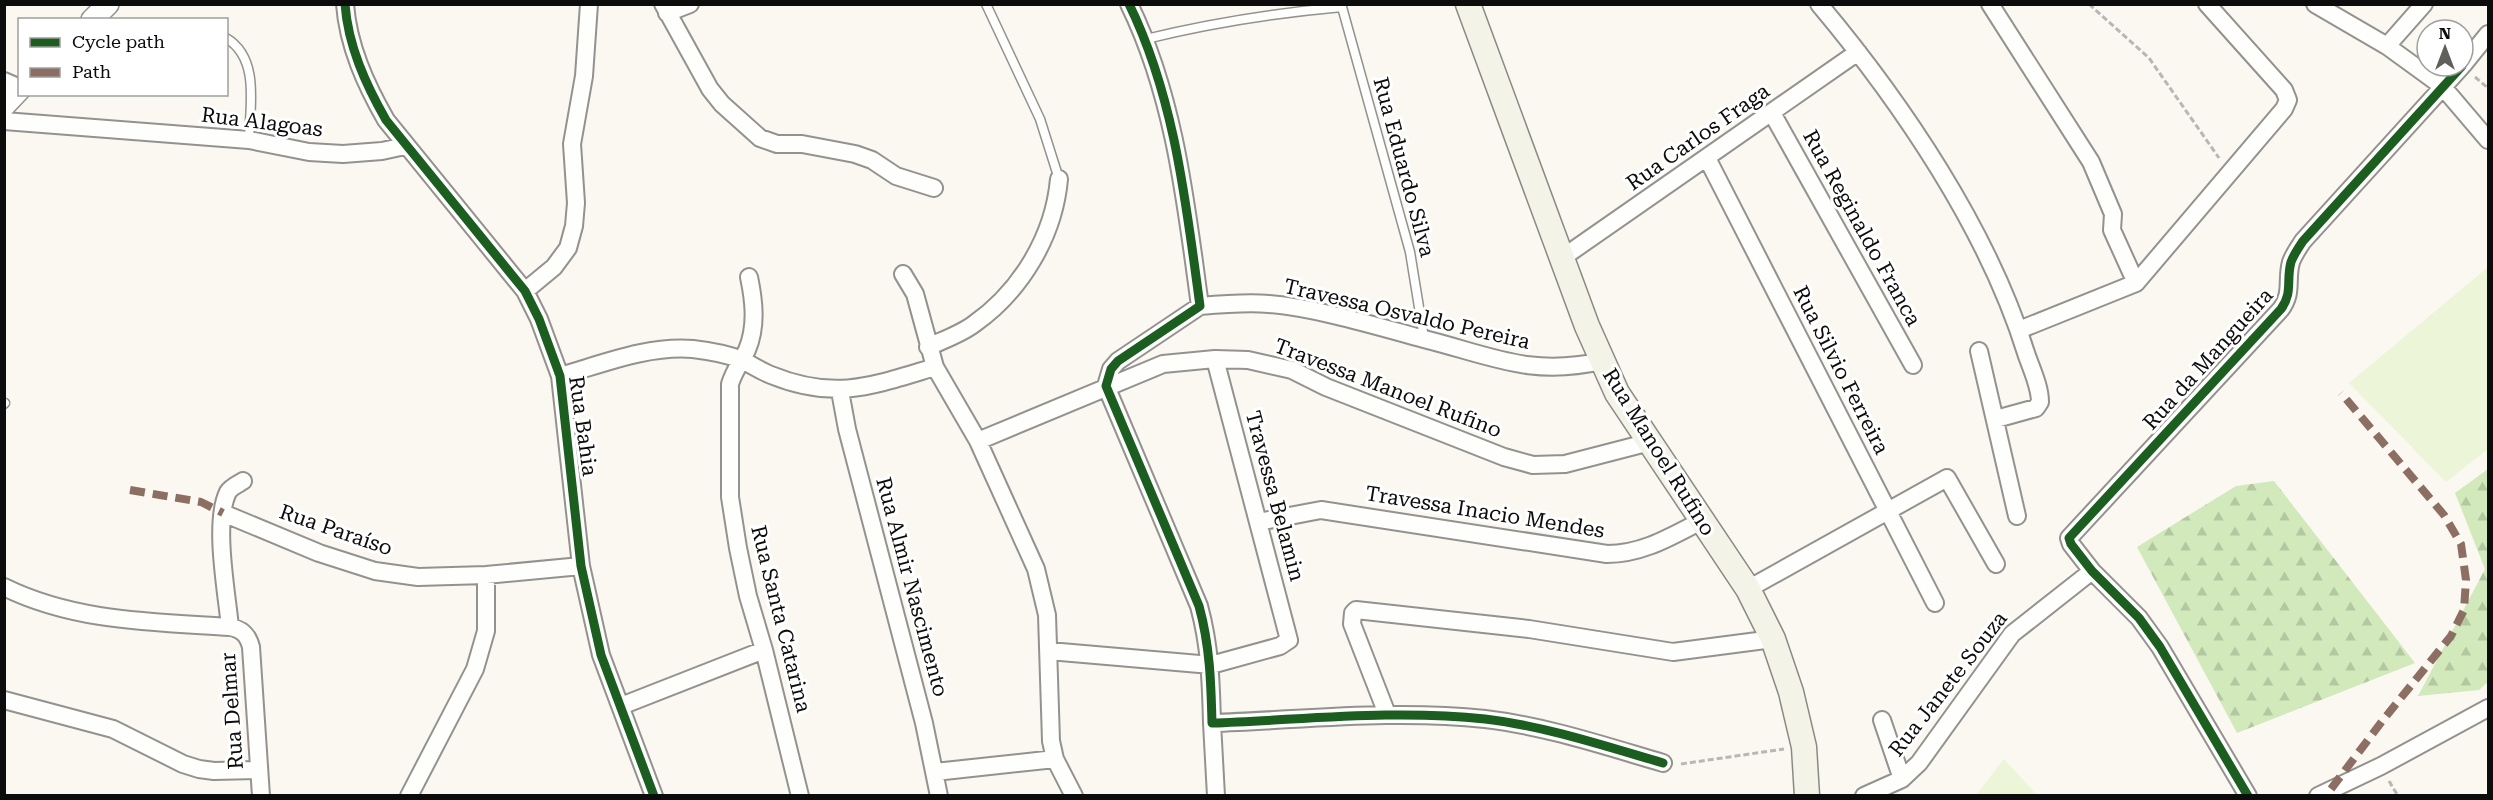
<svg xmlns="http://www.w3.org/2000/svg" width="2493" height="800" font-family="'Roboto Serif',serif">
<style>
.forest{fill:url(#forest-firs)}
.pitch{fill:#edf5d8}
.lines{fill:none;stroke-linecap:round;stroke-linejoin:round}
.service-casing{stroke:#93928f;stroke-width:11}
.minor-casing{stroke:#93928f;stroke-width:20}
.tertiary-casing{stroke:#93928f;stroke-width:24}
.secondary-casing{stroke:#8a8985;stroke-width:27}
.path{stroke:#b7b7b5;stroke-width:3;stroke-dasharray:6 3;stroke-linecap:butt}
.service{stroke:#fefefd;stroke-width:8}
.minor{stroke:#fefefd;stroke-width:16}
.tertiary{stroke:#fefefd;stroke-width:21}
.secondary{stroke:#f4f3e8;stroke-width:24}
.quiet{stroke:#8d6e63;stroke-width:8;stroke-dasharray:15 8;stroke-linecap:butt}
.cycleway-casing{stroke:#fff;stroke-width:13}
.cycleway{stroke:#1b5e20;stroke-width:9}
.labels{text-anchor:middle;stroke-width:6;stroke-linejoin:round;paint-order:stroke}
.street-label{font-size:21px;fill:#0c0c0c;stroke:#fff}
</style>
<defs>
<pattern id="forest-firs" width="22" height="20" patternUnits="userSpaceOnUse" patternTransform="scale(1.5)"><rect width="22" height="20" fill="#d2e9bc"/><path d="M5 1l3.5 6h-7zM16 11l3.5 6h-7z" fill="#b3c7a0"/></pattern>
</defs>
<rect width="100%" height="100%" fill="#faf8f0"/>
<path class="forest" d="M 2488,469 L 2488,682 L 2479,690 L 2418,696 L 2485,569 L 2455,493 Z
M 2274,481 L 2415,663 L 2237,733 L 2137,547 L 2236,486 Z"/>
<path class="pitch" d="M 2488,267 L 2488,449 L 2446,482 L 2349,383 Z
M 2004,759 L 2037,795 L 1976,795 Z"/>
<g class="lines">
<defs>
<path id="service" d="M 986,4 L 1040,119 L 1059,179
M 226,38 C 260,58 250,106 249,140
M 1146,39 C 1211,23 1275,13 1342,7 L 1410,252 L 1424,338
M 4,404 L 5,403"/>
<path id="minor" d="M 345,4 C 348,46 366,85 386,120 L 525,291 L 539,319 L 560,376 L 581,566 L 601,655 L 654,796
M 663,4 L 710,89 L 722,104 L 760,138 L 777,144 L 802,144 L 855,154 L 872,160 L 896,176 L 934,188
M 1129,4 C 1175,98 1186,204 1200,306 L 1118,361 L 1111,369 L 1106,386 L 1199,606 C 1210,646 1211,683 1212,723 C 1302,720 1394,709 1485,719 C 1545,726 1605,746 1663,763
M 1819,4 C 1902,103 1988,230 2026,353 C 2031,368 2040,386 2040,402 L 2036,408 L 1996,419
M 1990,4 L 2091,162 L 2113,214 L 2112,230 L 2136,283
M 2315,4 L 2387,46 L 2442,86 L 2488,140
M 667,13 L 690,4
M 2387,46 L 2424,4
M 2463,65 L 2488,34
M 4,81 L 20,88
M 1772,113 L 1913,365
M 4,121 L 249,140 L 309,152 L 343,154 L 382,151 L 405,146
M 1707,158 L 1935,603
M 1562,258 L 1858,52
M 903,274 L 915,294 L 935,367 L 978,441 L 1036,569 L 1047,615 L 1051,741 L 1055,759 L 1074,796
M 749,277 C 754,301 757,326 747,350 C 741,362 734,371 730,384 L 730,497 L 738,548 L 748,596 L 764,650 L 800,796
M 525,291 L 554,267 L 568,248 L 574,226 L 576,203 L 572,144 L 584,76 L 589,4
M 1200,306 C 1223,304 1246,302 1269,304 C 1317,308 1376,326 1424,339 C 1492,356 1530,377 1602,361
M 2019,330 L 2136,283 L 2284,109 L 2288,100 L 2284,90 L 2207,4
M 928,347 C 943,340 961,334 974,324 C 1021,291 1054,236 1059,179
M 1979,351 L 2017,516
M 560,376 C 602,364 649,345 693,349 C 710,351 727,354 742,360 C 752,365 761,371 771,375 C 835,401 872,386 935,367
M 840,391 L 847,429 L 924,723 L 939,796
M 978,441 L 1163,364 L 1215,359 L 1248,360 L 1292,370 L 1326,387 L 1504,457 L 1533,465 L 1565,464 L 1650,442
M 223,513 L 319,553 L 375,571 L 418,577 L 486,575 L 581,566
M 1258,522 L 1321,510 L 1607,554 C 1642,554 1670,537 1701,521
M 4,587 C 75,622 154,622 230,627 C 242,629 248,635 251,647 L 261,796
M 1748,589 L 1947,478 L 1996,564
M 230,627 C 227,594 213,522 228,492 C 231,487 238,484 243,481
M 1049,651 L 1211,665 L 1280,646 L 1289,640 L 1215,359
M 4,700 L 113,729 L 183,764 L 199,769 L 214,771 L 259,770
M 621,706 L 764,650
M 1387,714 L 1352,624 L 1353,613 L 1356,610 L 1529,629 L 1673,652 L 1773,639
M 1882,720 L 1902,779
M 1212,723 L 1216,796
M 935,772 L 1055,759
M 409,796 L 475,669 L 486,631 L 486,575
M 1864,796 L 1902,779 L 1919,763 L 2012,634 L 2092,571
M 2248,796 L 2160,647 L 2139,618 L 2092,571 L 2071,544 L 2069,538 L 2281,309 C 2293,293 2286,280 2291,262 C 2294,254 2299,247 2303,241 L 2462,66
M 2318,796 L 2381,766 L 2488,708"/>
<path id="tertiary" d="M 92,20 L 108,4
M 4,106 L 20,89"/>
<path id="secondary" d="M 1468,4 L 1587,326 L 1617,393 L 1748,589 L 1773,639 L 1791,692 L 1804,747 L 1807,796"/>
</defs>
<use href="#service" class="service-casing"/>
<use href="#minor" class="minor-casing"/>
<use href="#tertiary" class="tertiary-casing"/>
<use href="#secondary" class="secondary-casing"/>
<path class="path" d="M 2089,4 L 2149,58 L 2219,158
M 2475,77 L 2488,88
M 1681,764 L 1784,749
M 2389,781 L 2398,796"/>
<use href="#service" class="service"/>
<use href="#minor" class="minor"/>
<use href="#tertiary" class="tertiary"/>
<use href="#secondary" class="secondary"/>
<path class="quiet" d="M 130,490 L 201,502 L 223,513
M 2331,789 L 2383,720 L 2451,636 L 2464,610 L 2466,580 L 2461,544 L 2444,515 L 2341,393"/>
<defs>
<path id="cycleway" d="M 345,4 C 348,46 366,85 386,120 L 525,291 L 539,319 L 560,376 L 581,566 L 601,655 L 654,796
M 1129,4 C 1175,98 1186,204 1200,306 L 1118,361 L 1111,369 L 1106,386 L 1199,606 C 1210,646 1211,683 1212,723 C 1302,720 1394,709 1485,719 C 1545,726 1605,746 1663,763
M 2248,796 L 2160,647 L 2139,618 L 2092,571 L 2071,544 L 2069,538 L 2281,309 C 2293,293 2286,280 2291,262 C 2294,254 2299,247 2303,241 L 2462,66"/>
</defs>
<use href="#cycleway" class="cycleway-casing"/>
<use href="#cycleway" class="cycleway"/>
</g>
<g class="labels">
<g class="street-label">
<text transform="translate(262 122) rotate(7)" y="7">Rua Alagoas</text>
<text transform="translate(1698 137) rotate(-35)" y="7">Rua Carlos Fraga</text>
<text transform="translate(1404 167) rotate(75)" y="7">Rua Eduardo Silva</text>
<text transform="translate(1862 228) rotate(61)" y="7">Rua Reginaldo Franca</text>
<text transform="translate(1407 314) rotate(13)" y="7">Travessa Osvaldo Pereira</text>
<text transform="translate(2208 359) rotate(-48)" y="7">Rua da Mangueira</text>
<text transform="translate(1841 370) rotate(63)" y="7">Rua Silvio Ferreira</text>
<text transform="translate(1388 388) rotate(21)" y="7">Travessa Manoel Rufino</text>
<text transform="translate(583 426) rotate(82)" y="7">Rua Bahia</text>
<text transform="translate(1659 452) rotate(58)" y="7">Rua Manoel Rufino</text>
<text transform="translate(1275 496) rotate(75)" y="7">Travessa Belamin</text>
<text transform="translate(1485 512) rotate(9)" y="7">Travessa Inacio Mendes</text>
<text transform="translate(336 530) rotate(19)" y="7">Rua Paraíso</text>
<text transform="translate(912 587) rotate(75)" y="7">Rua Almir Nascimento</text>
<text transform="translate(781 619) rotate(76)" y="7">Rua Santa Catarina</text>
<text transform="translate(1948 684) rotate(-52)" y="7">Rua Janete Souza</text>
<text transform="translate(232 711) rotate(-94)" y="7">Rua Delmar</text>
</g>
</g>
<rect width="2493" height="800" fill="none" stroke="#0c0c0c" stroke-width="12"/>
<rect x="18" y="18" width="210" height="78" fill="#ffffff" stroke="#9e9e9e" stroke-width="1.5"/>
<rect x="30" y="38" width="30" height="9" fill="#1b5e20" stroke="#9e9e9e" stroke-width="1.5"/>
<text x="72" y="48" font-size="18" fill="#0c0c0c">Cycle path</text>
<rect x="30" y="68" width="30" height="9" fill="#8d6e63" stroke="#9e9e9e" stroke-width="1.5"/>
<text x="72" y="78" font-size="18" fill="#0c0c0c">Path</text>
<g transform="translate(2445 48)"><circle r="28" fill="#ffffff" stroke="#9e9e9e" stroke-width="1.5"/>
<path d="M0-4.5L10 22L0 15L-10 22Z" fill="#5f5f5c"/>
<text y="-9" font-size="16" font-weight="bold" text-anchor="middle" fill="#0c0c0c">N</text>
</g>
</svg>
